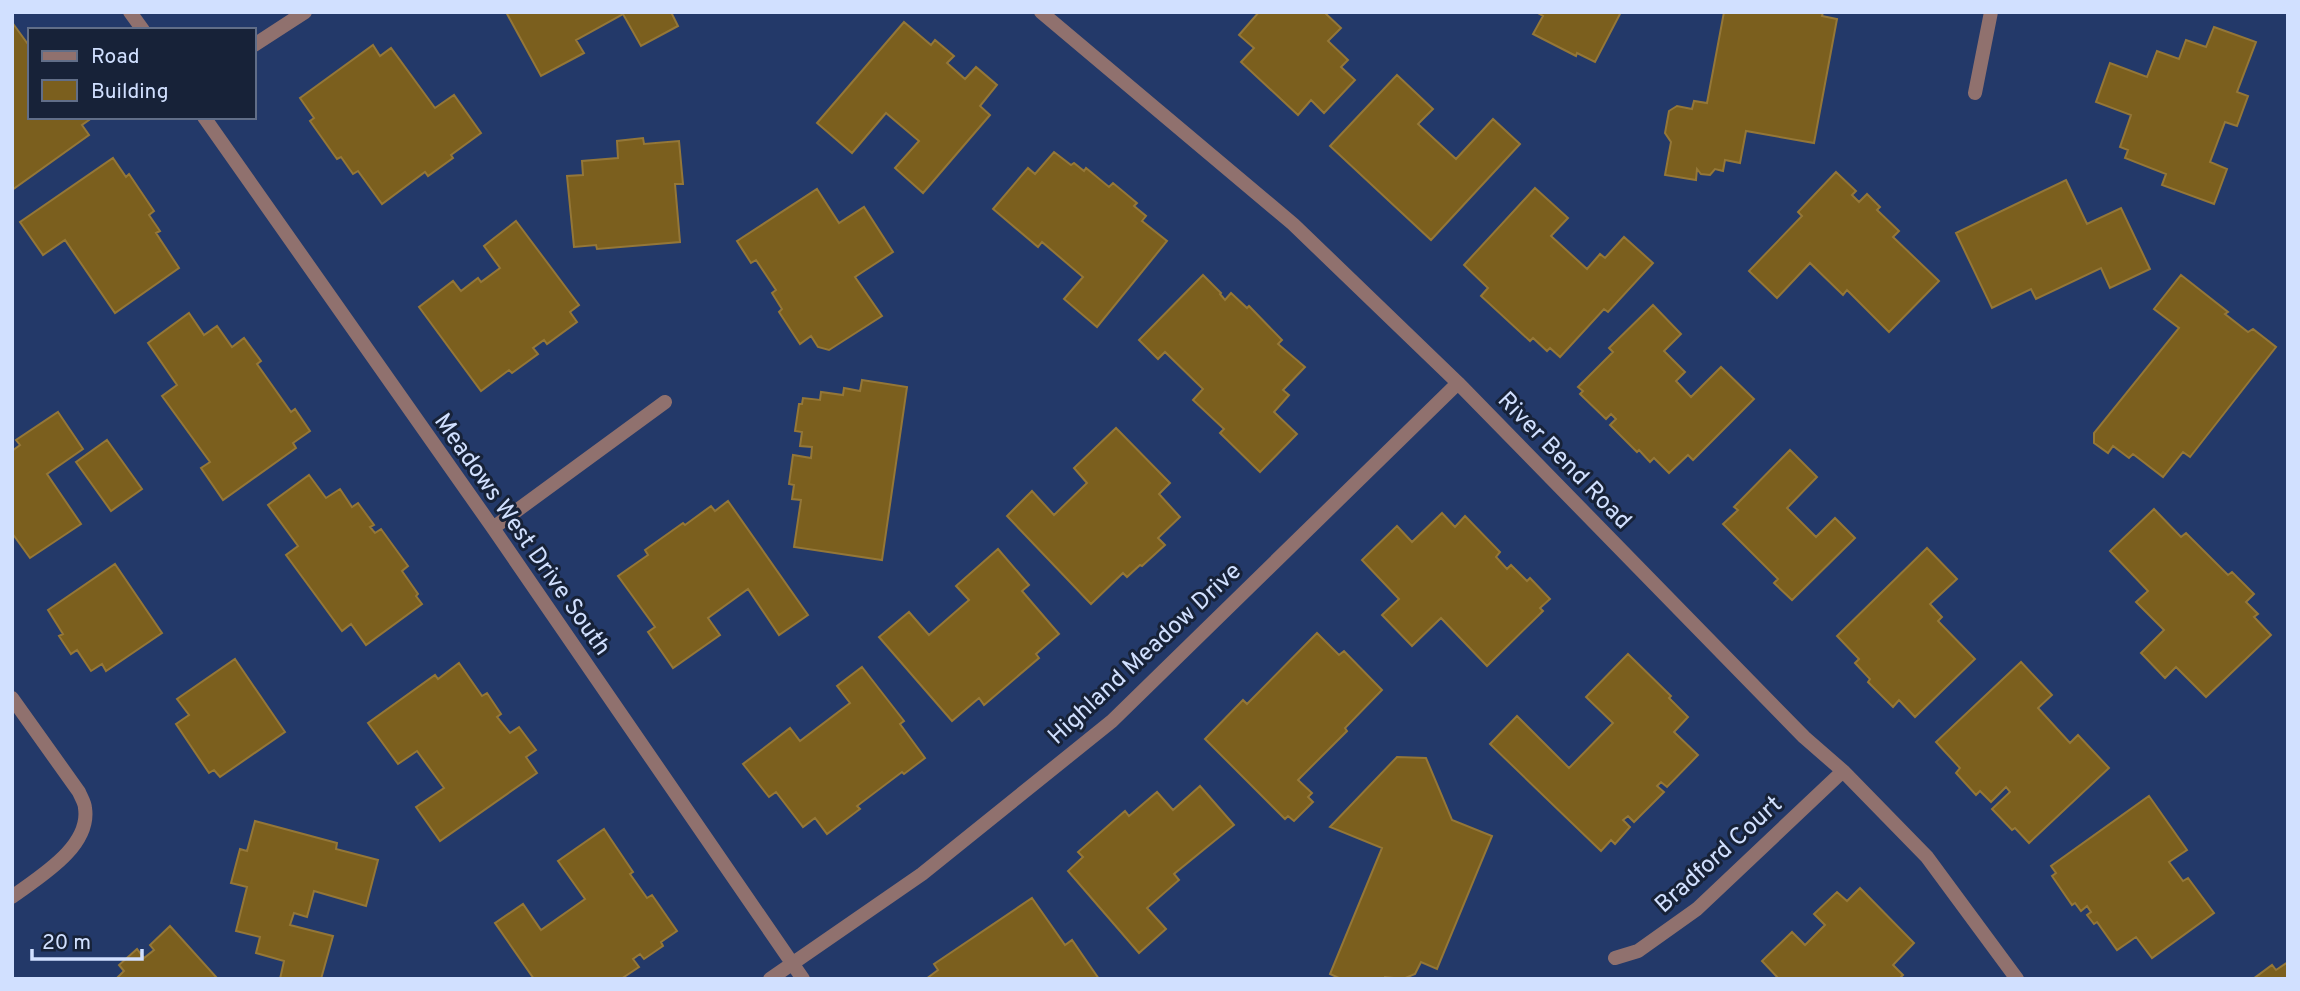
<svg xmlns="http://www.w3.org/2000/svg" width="2300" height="991" font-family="Overpass,sans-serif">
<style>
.building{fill:#7b5f1e;stroke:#947738;stroke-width:2}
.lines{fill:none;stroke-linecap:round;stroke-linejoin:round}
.minor{stroke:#90716e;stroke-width:14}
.labels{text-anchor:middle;stroke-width:6;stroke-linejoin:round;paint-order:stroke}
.street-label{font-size:24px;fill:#d1e0ff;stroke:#172238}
</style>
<rect width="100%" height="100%" fill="#233969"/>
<path class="building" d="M 506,12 L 671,12 L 678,26 L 641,46 L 623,14 L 576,40 L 584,53 L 541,76 Z
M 1259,12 L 1324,12 L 1341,28 L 1328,41 L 1348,60 L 1341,67 L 1355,80 L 1324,113 L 1311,100 L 1298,115 L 1241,62 L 1254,48 L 1239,35 Z
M 1536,12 L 1621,12 L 1595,62 L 1577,53 L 1576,56 L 1533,34 L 1543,16 Z
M 1724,12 L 1823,12 L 1822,16 L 1837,19 L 1814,143 L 1746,131 L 1740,163 L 1725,160 L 1723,171 L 1715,169 L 1710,175 L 1701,174 L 1697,169 L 1696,180 L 1665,175 L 1671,142 L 1665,133 L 1669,111 L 1677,106 L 1692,109 L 1694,101 L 1707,103 Z
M 904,22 L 931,45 L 935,40 L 954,56 L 947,63 L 965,79 L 976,67 L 997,85 L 980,106 L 990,115 L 923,193 L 895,168 L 919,141 L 886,113 L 852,153 L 817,123 Z
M 14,25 L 30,47 L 30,117 L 87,117 L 89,120 L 82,125 L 89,135 L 12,190 L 12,27 Z
M 2214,27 L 2256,42 L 2237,92 L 2248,96 L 2237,126 L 2225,122 L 2210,162 L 2227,169 L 2214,204 L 2162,185 L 2166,174 L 2125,158 L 2128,150 L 2120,147 L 2131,115 L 2096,102 L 2110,63 L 2147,77 L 2157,51 L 2179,59 L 2186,40 L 2206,47 Z
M 373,45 L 380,56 L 391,48 L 435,108 L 454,95 L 481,133 L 451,155 L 453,158 L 428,176 L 425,172 L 382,204 L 358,171 L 353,174 L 341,157 L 337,159 L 310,121 L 314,118 L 300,98 Z
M 1397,75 L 1433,109 L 1418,124 L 1456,159 L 1493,119 L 1520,144 L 1431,240 L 1330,146 Z
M 643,138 L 644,144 L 679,141 L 683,184 L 675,184 L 680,242 L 597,249 L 596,245 L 574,247 L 567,176 L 583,175 L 582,161 L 618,158 L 617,141 Z
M 1054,152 L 1071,165 L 1074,163 L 1084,171 L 1086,168 L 1109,187 L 1113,183 L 1137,203 L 1134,206 L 1146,216 L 1142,221 L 1167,241 L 1097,327 L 1064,299 L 1083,277 L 1042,242 L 1038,247 L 993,209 L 1028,168 L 1035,174 Z
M 113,158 L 126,177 L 129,174 L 154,211 L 149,215 L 160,231 L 156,233 L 179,268 L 115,313 L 65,240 L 43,255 L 20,222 Z
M 1836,172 L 1856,191 L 1852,195 L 1859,202 L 1867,194 L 1880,207 L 1877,210 L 1899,231 L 1893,237 L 1939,281 L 1889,332 L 1847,290 L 1843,295 L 1810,263 L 1777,298 L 1749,271 L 1802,216 L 1798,212 Z
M 2066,180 L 2087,224 L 2121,208 L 2150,269 L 2110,288 L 2101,268 L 2036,299 L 2031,289 L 1992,308 L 1956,233 Z
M 1535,188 L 1568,218 L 1551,236 L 1587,269 L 1600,254 L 1605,258 L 1624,237 L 1653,263 L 1608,312 L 1604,309 L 1560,357 L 1550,348 L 1547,351 L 1533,338 L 1530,341 L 1481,296 L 1488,288 L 1464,265 Z
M 817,189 L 839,223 L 864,207 L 893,252 L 855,277 L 882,316 L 829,350 L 818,347 L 811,336 L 800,344 L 779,312 L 782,309 L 772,293 L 776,290 L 756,260 L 751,263 L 737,241 Z
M 516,221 L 579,305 L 570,312 L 577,322 L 547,344 L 544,340 L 533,348 L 538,354 L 512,373 L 509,370 L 481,391 L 419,307 L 453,281 L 461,291 L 478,278 L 481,282 L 500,268 L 484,246 Z
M 1203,275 L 1221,293 L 1220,294 L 1225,300 L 1231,293 L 1247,308 L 1249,306 L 1282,340 L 1278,344 L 1305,367 L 1283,390 L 1289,395 L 1274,412 L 1297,434 L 1260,472 L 1220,433 L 1224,429 L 1193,400 L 1203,389 L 1165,352 L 1158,359 L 1139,340 Z
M 2181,275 L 2228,312 L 2225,314 L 2248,332 L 2253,329 L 2276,347 L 2190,457 L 2183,452 L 2163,477 L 2133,454 L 2129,458 L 2113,446 L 2108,453 L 2094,443 L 2094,433 L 2179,328 L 2154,309 Z
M 1653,305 L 1681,334 L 1664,351 L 1685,372 L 1676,381 L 1691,397 L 1721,367 L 1754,399 L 1693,460 L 1688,455 L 1669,473 L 1654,458 L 1650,462 L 1639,450 L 1637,452 L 1610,425 L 1616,419 L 1611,414 L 1606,419 L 1580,394 L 1583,391 L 1578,387 L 1613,352 L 1609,348 Z
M 189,313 L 204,335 L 217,326 L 232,347 L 244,338 L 261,361 L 257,364 L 291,412 L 295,409 L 310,431 L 293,443 L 296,448 L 223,500 L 201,468 L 210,462 L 162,396 L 177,385 L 148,343 Z
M 862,380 L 907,387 L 882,560 L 794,547 L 801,500 L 792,499 L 794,485 L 789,484 L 793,455 L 811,458 L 812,447 L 800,446 L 802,432 L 795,431 L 799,404 L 802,404 L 803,398 L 820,400 L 821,392 L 843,395 L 844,388 L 860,391 Z
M 58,412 L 83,449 L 47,474 L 81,524 L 30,558 L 12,533 L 12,451 L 20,445 L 16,440 Z
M 1116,428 L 1170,483 L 1159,494 L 1180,517 L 1158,538 L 1165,545 L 1142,566 L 1140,565 L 1127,577 L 1123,573 L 1091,604 L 1007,516 L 1032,491 L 1054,515 L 1087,483 L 1074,468 Z
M 107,440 L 142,489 L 111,511 L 76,462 Z
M 1790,450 L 1817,477 L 1787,508 L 1816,537 L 1835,518 L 1855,538 L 1792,600 L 1774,583 L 1778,579 L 1723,524 L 1738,510 L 1734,507 Z
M 309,475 L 326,498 L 340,489 L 352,507 L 358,503 L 374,525 L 370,527 L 375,533 L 381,529 L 408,566 L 402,571 L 418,594 L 416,596 L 422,604 L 366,645 L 351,624 L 342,631 L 286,555 L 298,546 L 268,505 Z
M 728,501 L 808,615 L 779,635 L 748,589 L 708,618 L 720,635 L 673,668 L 648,632 L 655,627 L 618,576 L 648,555 L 645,550 L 683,523 L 685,525 L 711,506 L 715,511 Z
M 2154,509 L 2181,537 L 2186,533 L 2228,575 L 2232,572 L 2254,594 L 2246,602 L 2258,614 L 2254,617 L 2271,635 L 2206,697 L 2176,667 L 2165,678 L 2141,653 L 2164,630 L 2136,602 L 2148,591 L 2110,551 Z
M 1442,513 L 1455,527 L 1465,516 L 1500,552 L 1496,557 L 1507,569 L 1511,565 L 1527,581 L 1530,578 L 1550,599 L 1540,608 L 1543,611 L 1487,666 L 1441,618 L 1412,646 L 1382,615 L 1399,599 L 1362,560 L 1397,526 L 1412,542 Z
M 1927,548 L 1957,579 L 1930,604 L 1942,617 L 1938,621 L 1975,659 L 1915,717 L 1899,700 L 1893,707 L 1868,682 L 1870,679 L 1855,663 L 1859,659 L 1837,636 Z
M 998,549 L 1029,585 L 1022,591 L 1059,634 L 1036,654 L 1039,658 L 984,705 L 979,698 L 952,721 L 879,637 L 909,612 L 929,635 L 969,600 L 956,586 Z
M 115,564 L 162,633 L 106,671 L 102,664 L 91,671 L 77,650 L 71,654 L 59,636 L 63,634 L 48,610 Z
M 1317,633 L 1339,655 L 1344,651 L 1382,690 L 1345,728 L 1347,731 L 1298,780 L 1312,793 L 1308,797 L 1313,802 L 1294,821 L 1288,816 L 1285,819 L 1205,739 L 1243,700 L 1247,704 Z
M 1628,654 L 1671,696 L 1669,698 L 1688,717 L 1674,732 L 1698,755 L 1667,787 L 1661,782 L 1657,786 L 1664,792 L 1634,822 L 1628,816 L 1623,820 L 1630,827 L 1615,844 L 1611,840 L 1601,851 L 1490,744 L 1517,716 L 1569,768 L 1613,723 L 1586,697 Z
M 235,659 L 285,732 L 220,777 L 214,770 L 209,773 L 176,724 L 189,715 L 177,699 Z
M 2021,662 L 2052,695 L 2038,708 L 2070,743 L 2078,735 L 2109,768 L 2029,843 L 2015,828 L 2012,830 L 1992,809 L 2010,792 L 2006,787 L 1991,802 L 1980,791 L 1976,795 L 1956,773 L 1960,768 L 1936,742 Z
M 459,663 L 482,696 L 487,693 L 501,714 L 497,717 L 510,733 L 519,727 L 536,750 L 526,757 L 537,773 L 440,841 L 416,807 L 444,788 L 417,751 L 398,764 L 368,723 L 435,675 L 438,679 Z
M 862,667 L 904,721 L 900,724 L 925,758 L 904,774 L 902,772 L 857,806 L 860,809 L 827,834 L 815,818 L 803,827 L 776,792 L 769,797 L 743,764 L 790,728 L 800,741 L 850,703 L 837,686 Z
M 1397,757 L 1426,758 L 1452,820 L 1492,836 L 1437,969 L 1421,962 L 1415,974 L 1403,979 L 1385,977 L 1384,979 L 1341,979 L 1330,974 L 1382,848 L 1330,827 Z
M 1200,786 L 1234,825 L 1174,874 L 1179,880 L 1147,908 L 1166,929 L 1139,953 L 1068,871 L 1083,857 L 1078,852 L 1125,811 L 1129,816 L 1157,792 L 1173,810 Z
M 2149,796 L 2187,850 L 2169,862 L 2183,881 L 2188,878 L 2214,913 L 2152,958 L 2136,937 L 2117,950 L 2097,922 L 2094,924 L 2087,915 L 2091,912 L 2087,906 L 2081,911 L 2075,903 L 2072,905 L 2052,876 L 2056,873 L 2051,866 Z
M 255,821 L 337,843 L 336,849 L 378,860 L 366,906 L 314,891 L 307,917 L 294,913 L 290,925 L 333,936 L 321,979 L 280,979 L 284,961 L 256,953 L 260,937 L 236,931 L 247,887 L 231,883 L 240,849 L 247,851 Z
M 604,829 L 633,872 L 630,874 L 647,898 L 652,895 L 677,931 L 661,942 L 663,946 L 644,959 L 640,954 L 633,959 L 639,967 L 621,979 L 534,979 L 495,923 L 523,904 L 541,930 L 585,899 L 558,861 Z
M 1860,888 L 1914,943 L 1893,965 L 1903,975 L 1899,979 L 1779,979 L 1762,961 L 1792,932 L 1805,945 L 1825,925 L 1814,914 L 1837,892 L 1847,901 Z
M 1032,898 L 1065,945 L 1072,940 L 1099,979 L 926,979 L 938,970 L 934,964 Z
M 170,926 L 217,978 L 116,979 L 124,971 L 119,965 L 137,949 L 144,958 L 154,950 L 150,945 Z
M 2288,962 L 2288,979 L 2253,979 L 2272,965 L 2276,970 Z"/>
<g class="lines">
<path class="minor" d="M 130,12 L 143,30
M 1041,12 L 1293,224 L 1458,383 L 1804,737 L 1843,771 L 1927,857 L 2017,979
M 254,45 L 305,12
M 1975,93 L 1991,12
M 204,117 L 493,528 L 803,979
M 493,528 L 665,402
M 12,698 L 79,792 C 81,797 85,803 85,808 C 91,847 39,877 12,897
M 1615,958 L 1638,951 L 1697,909 L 1843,771
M 770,979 L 922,874 L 1112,721 L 1458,383"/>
</g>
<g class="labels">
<g class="street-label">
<text transform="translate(1565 460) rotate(46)" y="8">River Bend Road</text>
<text transform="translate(523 534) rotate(55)" y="8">Meadows West Drive South</text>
<text transform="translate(1144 653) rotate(-43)" y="8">Highland Meadow Drive</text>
<text transform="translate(1718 854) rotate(-42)" y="8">Bradford Court</text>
</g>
</g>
<rect width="2300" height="991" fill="none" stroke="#d1e0ff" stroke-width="28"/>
<rect x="28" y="28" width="228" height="91" fill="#172238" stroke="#616e88" stroke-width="2"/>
<rect x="42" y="51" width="35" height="10" fill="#90716e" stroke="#616e88" stroke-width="2"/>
<text x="91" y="63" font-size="21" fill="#d1e0ff">Road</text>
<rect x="42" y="80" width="35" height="21" fill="#7b5f1e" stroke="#616e88" stroke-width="2"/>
<text x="91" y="98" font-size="21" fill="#d1e0ff">Building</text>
<path d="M32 949v10h110v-10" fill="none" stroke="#d1e0ff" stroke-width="3.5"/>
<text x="42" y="949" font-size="21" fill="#d1e0ff" stroke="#172238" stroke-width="5" paint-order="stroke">20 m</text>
</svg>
